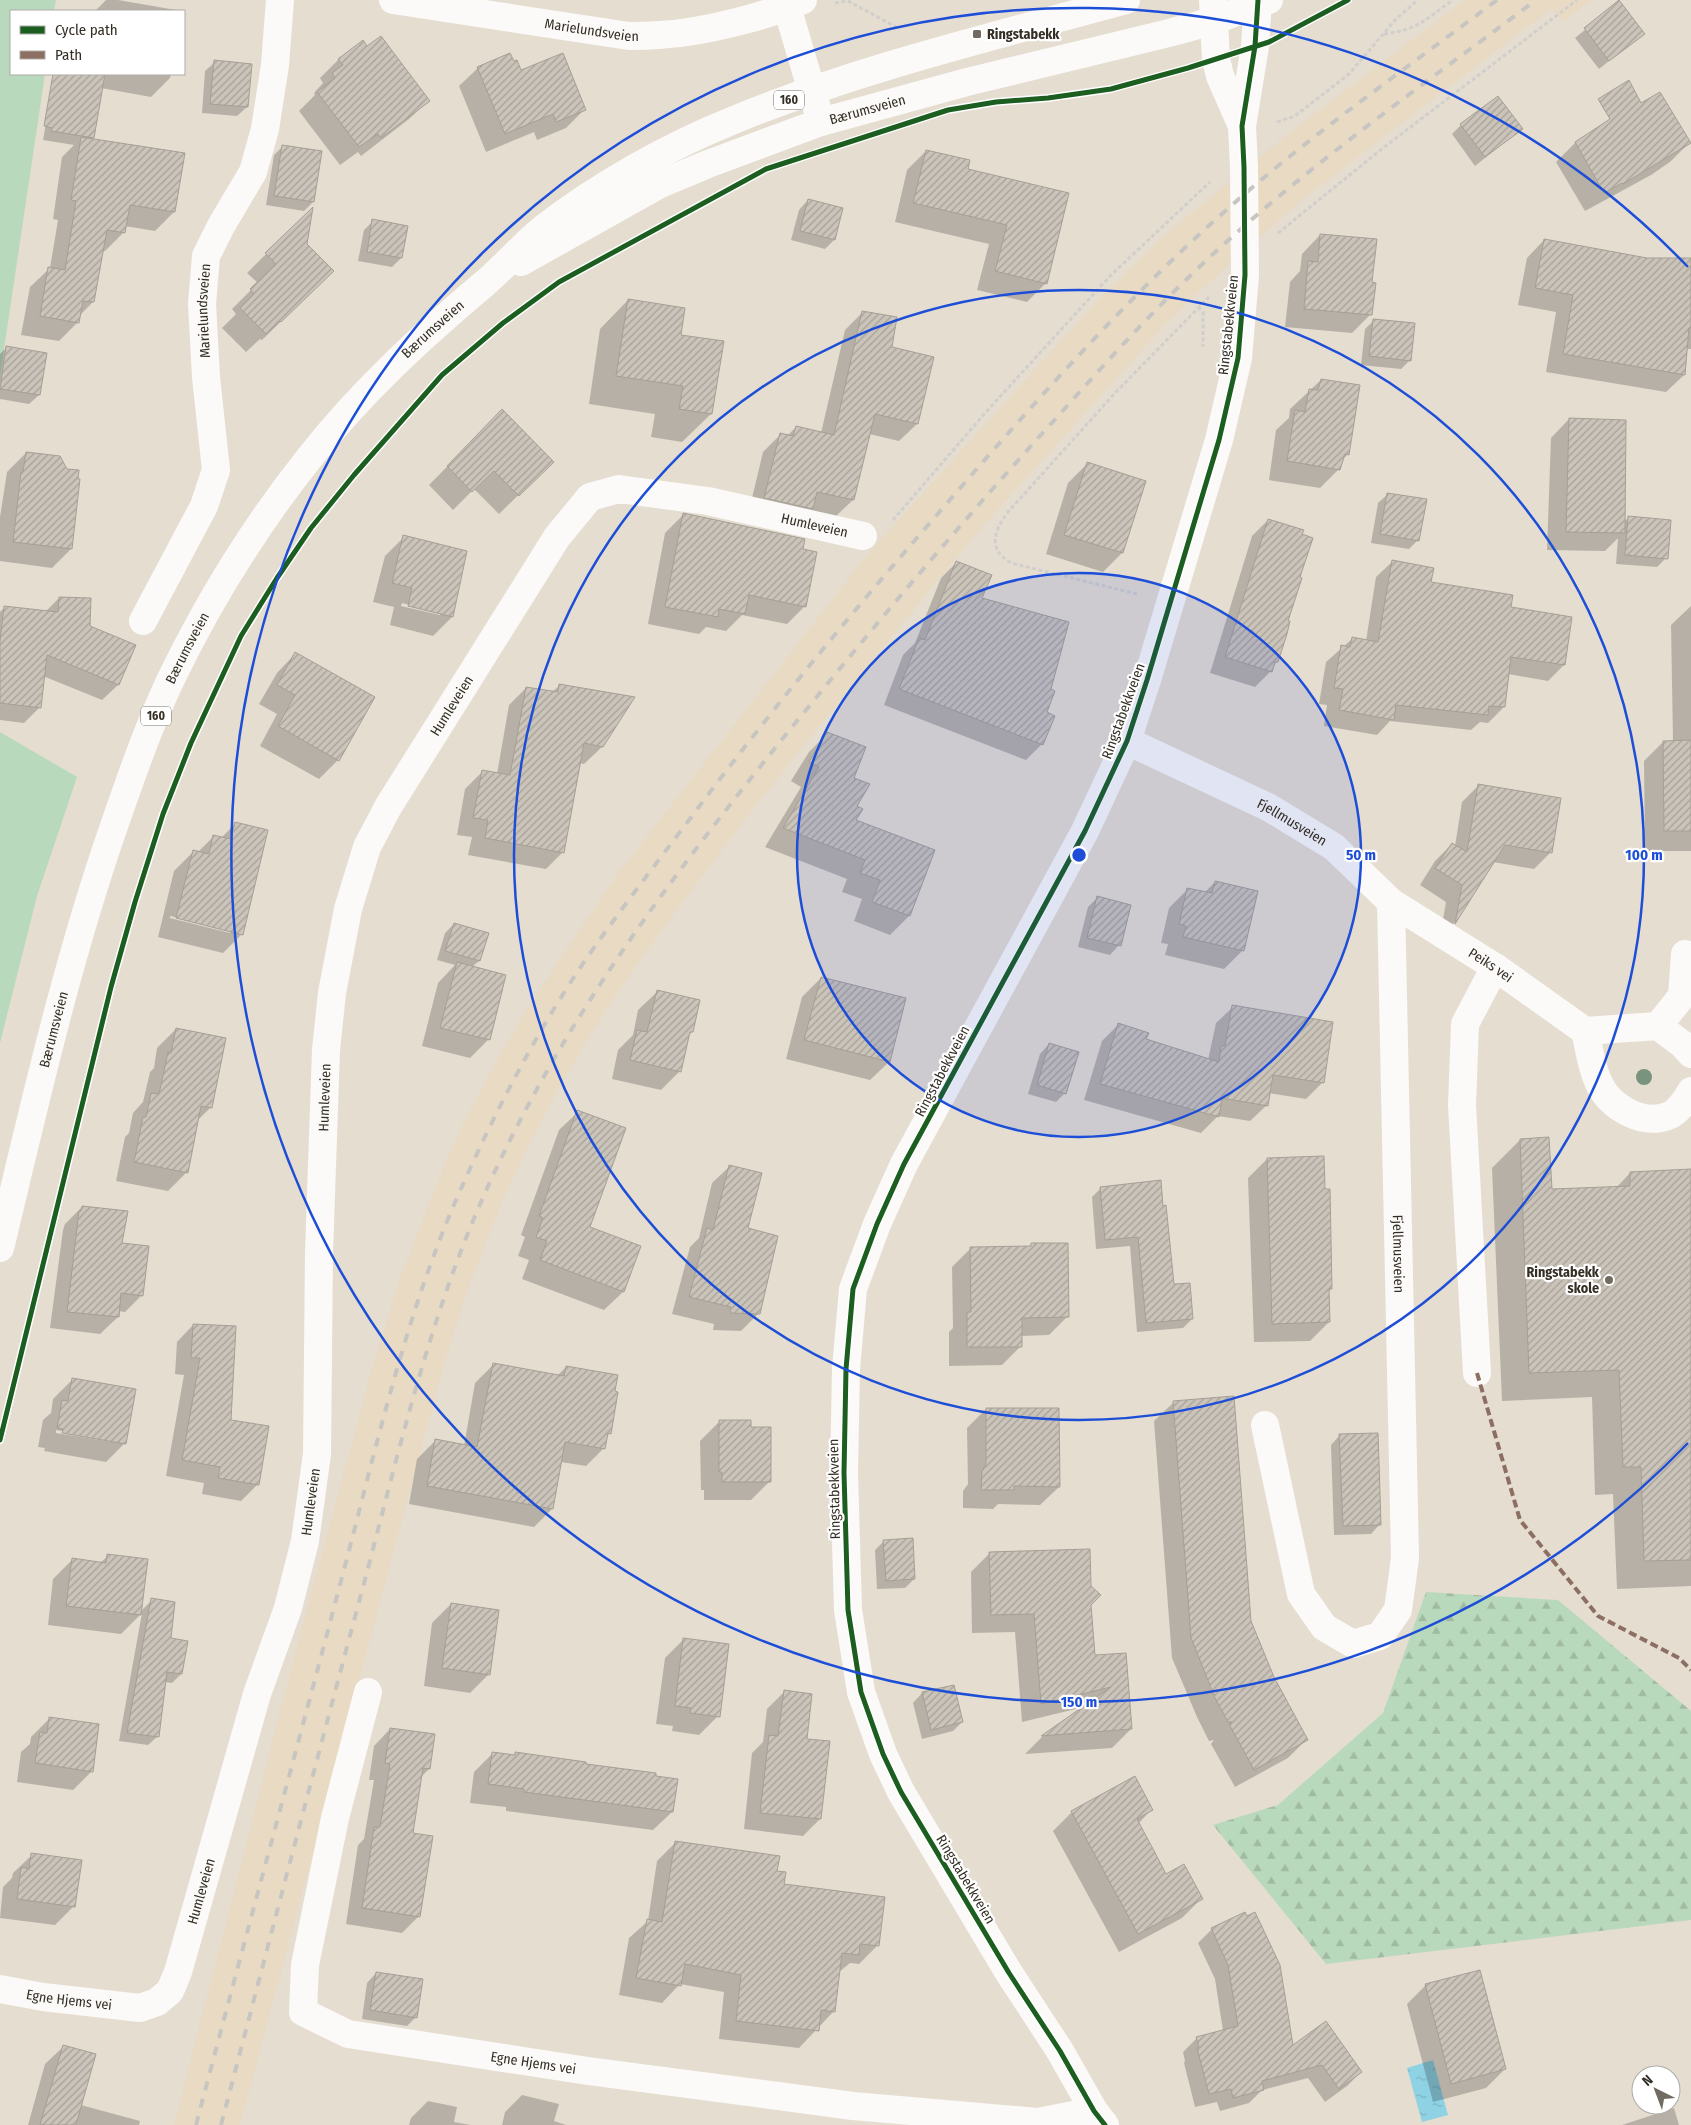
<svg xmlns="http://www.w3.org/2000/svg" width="1691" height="2125" font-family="'Fira Sans Condensed',sans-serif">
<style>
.built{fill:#e8dac3}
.green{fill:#b9d9bd}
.forest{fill:url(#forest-firs)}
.water{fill:url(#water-ripples)}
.shadow{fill:#0003;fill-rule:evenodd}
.building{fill:url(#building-hatch);stroke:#a59f95}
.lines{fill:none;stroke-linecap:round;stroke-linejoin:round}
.path{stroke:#d1cfcc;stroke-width:3;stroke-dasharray:4 2.5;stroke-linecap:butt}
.minor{stroke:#fbfaf8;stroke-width:28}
.major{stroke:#fbfaf8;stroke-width:28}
.rail{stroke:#c7c5c2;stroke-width:4;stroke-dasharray:9 9;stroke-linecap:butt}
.quiet{stroke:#8d6e63;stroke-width:4;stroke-dasharray:8 4;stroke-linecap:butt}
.cycleway-casing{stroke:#fff;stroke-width:8}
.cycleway{stroke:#1b5e20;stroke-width:5}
.tree{fill:#78947e}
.ring{fill:none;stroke:#1d4ed8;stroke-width:2.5}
.poi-dot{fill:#726b61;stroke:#fff;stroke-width:2}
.labels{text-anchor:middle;stroke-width:4.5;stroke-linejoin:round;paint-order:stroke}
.shield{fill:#fff;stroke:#716d66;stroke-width:1}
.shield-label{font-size:12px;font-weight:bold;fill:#342e25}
.street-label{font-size:14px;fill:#342e25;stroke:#fff}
.poi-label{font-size:14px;font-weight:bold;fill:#342e25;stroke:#fff;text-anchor:start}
.centre{fill:#1d4ed8;stroke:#fff;stroke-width:2.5}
.ring-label{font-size:15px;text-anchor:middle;font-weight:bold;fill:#1d4ed8;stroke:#fff;stroke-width:4.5;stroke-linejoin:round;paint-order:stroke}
</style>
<defs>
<pattern id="forest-firs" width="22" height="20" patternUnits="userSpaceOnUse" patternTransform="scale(1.25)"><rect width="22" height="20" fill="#b9d9bd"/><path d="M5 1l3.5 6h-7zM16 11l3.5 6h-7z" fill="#a0bba2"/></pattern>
<pattern id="water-ripples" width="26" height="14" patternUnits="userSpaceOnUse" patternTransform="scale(1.25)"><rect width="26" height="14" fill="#8fd2e4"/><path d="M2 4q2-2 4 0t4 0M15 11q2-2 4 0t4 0" fill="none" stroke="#7cb5c3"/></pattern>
<pattern id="building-hatch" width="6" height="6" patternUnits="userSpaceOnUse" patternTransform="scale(1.25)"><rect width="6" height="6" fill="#cbc4ba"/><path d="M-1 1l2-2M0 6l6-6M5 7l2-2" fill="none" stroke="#a6a097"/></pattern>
</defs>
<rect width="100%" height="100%" fill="#e5ddd0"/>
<path class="built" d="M 1465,0 L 1592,0 L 1563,22 L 1552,8 L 1302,200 L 1204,287 L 1161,329 L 977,533 L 860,675 L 743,822 L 676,911 L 615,996 L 568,1072 L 525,1152 L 498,1212 L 467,1292 L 442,1371 L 240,2125 L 174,2125 L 296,1650 L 376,1354 L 402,1273 L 437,1183 L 461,1127 L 504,1047 L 558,961 L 619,872 L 867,555 L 1098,300 L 1158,241 L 1284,137 Z"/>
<path class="green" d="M 0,0 L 56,0 L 54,11 L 11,11 L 11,74 L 45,74 L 0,376 Z
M 0,732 L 77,777 L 37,896 L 0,1043 Z"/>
<path class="forest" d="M 1426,1592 L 1558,1600 L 1691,1711 L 1691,1920 L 1326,1964 L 1213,1825 L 1278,1805 L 1383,1713 Z"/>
<path class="water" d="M 1433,2060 L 1448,2115 L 1422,2122 L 1407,2068 Z"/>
<path class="shadow" d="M 106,0 L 118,0 L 182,11 L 95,11 Z
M 1619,2 L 1643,34 L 1599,69 L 1575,38 Z
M 362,42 L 428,101 L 409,119 L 361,156 L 358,152 L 340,165 L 299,111 L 315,95 L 314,93 L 323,83 L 320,78 L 338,60 Z
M 215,62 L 247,107 L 237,116 L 202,113 L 205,71 Z
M 478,68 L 521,72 L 585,109 L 566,128 L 537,140 L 534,132 L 486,152 L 459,86 Z
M 79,74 L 171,74 L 170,78 L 151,97 L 101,88 L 91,140 L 174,212 L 155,231 L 125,226 L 124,232 L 105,251 L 102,251 L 93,302 L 79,316 L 78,322 L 59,341 L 21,335 L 30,287 L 50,268 L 58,220 L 53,219 L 62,157 L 74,145 L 43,140 L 52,89 L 78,83 Z
M 1632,107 L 1689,143 L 1670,162 L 1651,175 L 1585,211 L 1556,162 L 1575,143 Z
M 1461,125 L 1521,129 L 1475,166 L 1452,134 Z
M 283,146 L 321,152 L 313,202 L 304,211 L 266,205 L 274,155 Z
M 926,151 L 966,169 L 1067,193 L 1046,283 L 1027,302 L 977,290 L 989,244 L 895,222 L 907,170 Z
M 808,200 L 834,240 L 825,249 L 791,240 L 799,210 Z
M 373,221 L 406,227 L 401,258 L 392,267 L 358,261 L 364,230 Z
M 1320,235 L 1371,283 L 1371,314 L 1352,333 L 1285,327 L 1290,282 L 1300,271 L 1302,254 Z
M 1544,240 L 1647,259 L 1691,259 L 1691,349 L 1686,349 L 1684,375 L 1666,392 L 1546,372 L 1556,312 L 1518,305 L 1527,258 Z
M 306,245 L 313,290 L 262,340 L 260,339 L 246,352 L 222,328 L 236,314 L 232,309 L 258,283 L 247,273 L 266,254 Z
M 628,300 L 711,414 L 682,442 L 651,437 L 655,414 L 589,404 L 600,329 Z
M 862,313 L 890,348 L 917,424 L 899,441 L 869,434 L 853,500 L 835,517 L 748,515 L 763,452 L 780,435 L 787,436 L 796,427 L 821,433 L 845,330 Z
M 1374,320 L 1410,360 L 1401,369 L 1361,365 L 1365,329 Z
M 6,348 L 39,395 L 29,404 L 0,399 L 0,354 Z
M 1321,380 L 1348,454 L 1342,460 L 1339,469 L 1320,488 L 1269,480 L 1276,430 L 1289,418 L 1290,409 Z
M 502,411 L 552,462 L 499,514 L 474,489 L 453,510 L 429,485 Z
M 1569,419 L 1624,522 L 1628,518 L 1666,558 L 1657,567 L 1616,564 L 1618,538 L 1605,551 L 1547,550 L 1551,438 Z
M 26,453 L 66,470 L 71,549 L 52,568 L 0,561 L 0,517 L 7,472 Z
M 1087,464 L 1145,482 L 1122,553 L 1103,572 L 1046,554 L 1068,483 Z
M 1388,494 L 1418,540 L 1409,549 L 1371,543 L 1378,503 Z
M 683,515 L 802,550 L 805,606 L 787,624 L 742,615 L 726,631 L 706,627 L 699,634 L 648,624 L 665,533 Z
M 1268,520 L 1286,622 L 1277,661 L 1271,671 L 1255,687 L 1210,673 L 1252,536 Z
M 404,537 L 452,617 L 433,636 L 390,625 L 394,607 L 373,602 L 385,556 ZM 402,603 L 440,613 L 440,615 L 401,606 Z
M 957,562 L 981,599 L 1045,713 L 1042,744 L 1026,760 L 884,705 L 903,655 L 915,643 L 941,578 Z
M 1392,562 L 1430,583 L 1510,608 L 1571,618 L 1564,665 L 1548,681 L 1508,674 L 1504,707 L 1488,723 L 1480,722 L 1471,730 L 1390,721 L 1377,735 L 1324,726 L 1327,705 L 1319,704 L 1326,662 L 1352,639 L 1366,641 L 1376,577 Z
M 59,598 L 88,626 L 135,646 L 118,685 L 102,700 L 43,676 L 40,707 L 24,723 L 0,720 L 0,612 L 4,608 L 45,612 Z
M 1691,606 L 1691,851 L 1645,851 L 1644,761 L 1663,742 L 1673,742 L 1671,625 Z
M 295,654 L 338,760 L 319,779 L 260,746 L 277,714 L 259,704 L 277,673 Z
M 560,685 L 602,747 L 584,764 L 579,763 L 563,852 L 546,869 L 468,855 L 472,837 L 457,835 L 465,789 L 482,772 L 497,774 L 509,705 L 526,688 L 552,692 Z
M 828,733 L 853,779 L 855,806 L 855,821 L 934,850 L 909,916 L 890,935 L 854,921 L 862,899 L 842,892 L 847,879 L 765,847 L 801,787 L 791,781 L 809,752 Z
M 1479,785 L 1551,852 L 1534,869 L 1493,862 L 1454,923 L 1440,937 L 1446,902 L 1420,885 L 1435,861 L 1452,844 L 1455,846 L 1462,802 Z
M 236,823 L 242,934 L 223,953 L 158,937 L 174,871 L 193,852 L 197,853 L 214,836 L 221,838 ZM 170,916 L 230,930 L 230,933 L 170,918 Z
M 1215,882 L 1243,950 L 1224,969 L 1165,955 L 1168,944 L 1161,943 L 1169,908 L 1188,889 L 1204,893 Z
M 1097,898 L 1119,945 L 1110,955 L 1078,947 L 1088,907 Z
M 454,924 L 487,934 L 479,961 L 472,967 L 489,1039 L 470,1058 L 422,1046 L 438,983 L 455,965 L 437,960 L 445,933 Z
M 821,978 L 889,1062 L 870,1080 L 786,1059 L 802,997 Z
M 657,992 L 692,1032 L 688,1036 L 680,1071 L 661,1090 L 612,1079 L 618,1050 L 633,1035 L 638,1010 Z
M 1233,1007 L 1323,1082 L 1306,1099 L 1269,1093 L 1267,1105 L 1250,1121 L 1218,1116 L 1201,1133 L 1084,1100 L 1102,1041 L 1118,1025 L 1145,1040 L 1208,1060 L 1216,1023 Z
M 176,1029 L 211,1107 L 197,1121 L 187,1172 L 168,1191 L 116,1181 L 125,1137 L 129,1133 L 133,1113 L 143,1102 L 150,1072 L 154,1068 L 157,1048 Z
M 1049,1044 L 1065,1093 L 1056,1102 L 1028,1094 L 1040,1054 Z
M 578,1112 L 589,1228 L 623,1292 L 604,1310 L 522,1279 L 529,1260 L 518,1256 L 525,1237 L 521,1235 L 559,1130 Z
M 1520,1140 L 1551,1190 L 1616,1188 L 1630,1173 L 1691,1171 L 1691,1586 L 1617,1589 L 1613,1494 L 1595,1495 L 1592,1397 L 1502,1401 L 1492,1168 Z
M 1267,1159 L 1324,1191 L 1331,1289 L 1328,1292 L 1329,1322 L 1310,1341 L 1254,1342 L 1248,1178 Z
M 730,1166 L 747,1229 L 759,1313 L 741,1331 L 713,1330 L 714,1324 L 672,1314 L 690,1247 L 699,1238 L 712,1183 Z
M 1160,1182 L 1173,1286 L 1192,1319 L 1183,1328 L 1137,1332 L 1130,1246 L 1096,1249 L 1092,1197 L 1101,1188 Z
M 82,1207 L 120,1244 L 142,1295 L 125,1312 L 118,1311 L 118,1317 L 100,1334 L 50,1328 L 63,1230 L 65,1224 Z
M 1032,1244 L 1068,1316 L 1049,1335 L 1021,1336 L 1021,1346 L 1002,1365 L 949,1366 L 949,1332 L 953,1328 L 952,1267 L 971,1248 L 1029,1247 Z
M 193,1325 L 229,1421 L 258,1484 L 241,1501 L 202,1494 L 204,1483 L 166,1476 L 184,1375 L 175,1374 L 177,1342 Z
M 493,1365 L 557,1376 L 566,1367 L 614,1392 L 610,1433 L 606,1437 L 604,1448 L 586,1466 L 561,1462 L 552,1509 L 534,1527 L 409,1504 L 417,1459 L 435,1441 L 464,1446 L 475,1383 Z
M 72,1380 L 125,1443 L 106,1462 L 44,1451 L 45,1448 L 38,1447 L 43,1420 L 51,1413 L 53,1399 ZM 56,1430 L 112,1440 L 112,1442 L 56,1433 Z
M 1233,1398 L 1250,1621 L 1273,1678 L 1307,1739 L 1288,1758 L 1235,1787 L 1211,1744 L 1214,1740 L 1209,1741 L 1197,1717 L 1172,1658 L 1154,1421 L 1173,1403 Z
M 986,1409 L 1059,1487 L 1040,1505 L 998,1504 L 993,1509 L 963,1508 L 963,1491 L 968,1484 L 967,1428 Z
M 719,1422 L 749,1428 L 770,1481 L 751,1500 L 704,1500 L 704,1490 L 701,1490 L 700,1441 Z
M 1340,1435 L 1380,1524 L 1371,1534 L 1334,1535 L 1331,1445 Z
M 884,1541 L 914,1579 L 905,1588 L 877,1589 L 875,1550 Z
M 990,1553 L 1090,1604 L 1094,1657 L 1125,1654 L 1131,1729 L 1112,1748 L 1025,1754 L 1042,1737 L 1084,1707 L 1022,1722 L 1015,1632 L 972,1633 L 971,1572 Z
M 108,1556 L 141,1611 L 152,1600 L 169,1639 L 181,1674 L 172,1683 L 164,1682 L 158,1736 L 148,1745 L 119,1741 L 142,1613 L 121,1634 L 48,1625 L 53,1579 L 72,1560 L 100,1563 Z
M 451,1604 L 489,1674 L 470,1693 L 424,1686 L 432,1623 Z
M 684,1639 L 718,1716 L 699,1735 L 672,1731 L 673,1726 L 656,1724 L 665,1658 Z
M 784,1692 L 805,1740 L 820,1819 L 803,1836 L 744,1829 L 752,1753 L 763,1742 L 767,1709 Z
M 922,1693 L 962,1722 L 953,1731 L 922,1739 L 913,1703 Z
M 50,1718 L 92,1771 L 73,1790 L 17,1782 L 21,1752 L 30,1744 L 31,1737 Z
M 390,1729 L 429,1769 L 421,1777 L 412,1834 L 419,1916 L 402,1933 L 346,1924 L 358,1845 L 364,1839 L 374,1780 L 369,1780 L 374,1746 Z
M 493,1753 L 513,1756 L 516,1753 L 655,1774 L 672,1812 L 653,1830 L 506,1811 L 506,1807 L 470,1803 L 474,1772 Z
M 1135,1777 L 1151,1810 L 1138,1824 L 1166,1875 L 1201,1899 L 1182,1918 L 1119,1952 L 1053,1831 L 1072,1812 Z
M 675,1843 L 776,1872 L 783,1885 L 877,1946 L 859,1964 L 850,1963 L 838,1973 L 834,2011 L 799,2048 L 719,2039 L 724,1992 L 680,1984 L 662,2003 L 619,1995 L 629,1938 L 648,1921 L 657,1861 Z
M 32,1855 L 74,1906 L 55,1925 L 0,1918 L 3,1887 L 12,1878 L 13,1873 Z
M 1245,1913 L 1292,2047 L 1361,2072 L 1347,2086 L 1325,2102 L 1308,2078 L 1262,2090 L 1249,2103 L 1220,2111 L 1217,2102 L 1195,2107 L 1184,2063 L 1185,2061 L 1183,2052 L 1197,2038 L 1223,2031 L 1215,1979 L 1198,1943 L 1212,1929 Z
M 376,1973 L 416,2017 L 407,2026 L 362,2019 L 367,1983 Z
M 1426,1985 L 1505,2069 L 1486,2088 L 1433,2102 L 1407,2004 Z
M 63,2047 L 81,2105 L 140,2121 L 139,2125 L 28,2125 L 45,2064 Z
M 522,2095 L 559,2104 L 554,2121 L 566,2125 L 502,2125 L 505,2112 Z
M 428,2101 L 457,2107 L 454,2122 L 471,2125 L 409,2125 L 411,2118 Z
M 1674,2108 L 1679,2125 L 1622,2125 Z"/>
<path class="building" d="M 1619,0 L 1645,34 L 1609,61 L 1584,28 Z
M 381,36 L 430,101 L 381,138 L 378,134 L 359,147 L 317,92 L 335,78 L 332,73 L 343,65 L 338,59 L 363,40 L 367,46 Z
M 510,53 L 514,61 L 517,60 L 521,70 L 563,53 L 586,110 L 556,122 L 553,114 L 505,134 L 477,67 Z
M 214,60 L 252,64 L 248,107 L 210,104 Z
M 53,74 L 105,74 L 94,138 L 51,131 L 52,128 L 44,126 Z
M 1629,80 L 1641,103 L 1660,92 L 1691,143 L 1623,184 L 1622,183 L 1604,193 L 1575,142 L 1610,119 L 1598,99 Z
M 1498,96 L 1523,129 L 1485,157 L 1460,124 Z
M 81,137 L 185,153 L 175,212 L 130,205 L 125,233 L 107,230 L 94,302 L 83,301 L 79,323 L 40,316 L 48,267 L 65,270 L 76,201 L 71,200 Z
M 282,145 L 322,151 L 314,202 L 274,196 Z
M 926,150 L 970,160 L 968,169 L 1069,193 L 1047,284 L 995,271 L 1007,225 L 913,203 Z
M 808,199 L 843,208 L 835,240 L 800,231 Z
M 313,207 L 307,244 L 334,271 L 281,322 L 280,321 L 266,334 L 240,308 L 254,294 L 250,289 L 276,264 L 265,253 Z
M 372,219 L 408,226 L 402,258 L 367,252 Z
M 1320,234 L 1377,239 L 1372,282 L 1376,283 L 1372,315 L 1304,309 L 1308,261 L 1318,262 Z
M 1544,239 L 1647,258 L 1691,258 L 1691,328 L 1689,328 L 1685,375 L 1563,354 L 1573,295 L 1535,288 Z
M 628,299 L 685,308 L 681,335 L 724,341 L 712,414 L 679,409 L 683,386 L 616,376 Z
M 862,311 L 897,317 L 892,347 L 934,357 L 918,424 L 875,414 L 854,500 L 817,492 L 813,509 L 764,498 L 780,433 L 793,436 L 796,426 L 834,435 Z
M 1373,319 L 1415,323 L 1411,361 L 1369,356 Z
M 6,346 L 47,353 L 40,395 L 0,389 Z
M 1321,379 L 1360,385 L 1349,455 L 1345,454 L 1340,470 L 1287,461 L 1295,410 L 1305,412 L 1309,389 L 1318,390 Z
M 502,409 L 554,462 L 519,496 L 494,471 L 472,492 L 447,466 Z
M 1569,418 L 1626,420 L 1625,533 L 1566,532 Z
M 26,452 L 60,456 L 67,469 L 79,470 L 78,479 L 80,479 L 72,549 L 13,542 L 21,472 L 23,472 Z
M 1087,462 L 1146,481 L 1123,553 L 1064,535 Z
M 1387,493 L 1427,499 L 1419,541 L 1380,534 Z
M 683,513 L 805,539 L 803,549 L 817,552 L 806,607 L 749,595 L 745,614 L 719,609 L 718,617 L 665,607 Z
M 1628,516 L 1671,520 L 1668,559 L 1625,555 Z
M 1268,519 L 1304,530 L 1302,534 L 1313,538 L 1300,577 L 1302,578 L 1288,621 L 1290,621 L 1287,634 L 1278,662 L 1275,662 L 1272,672 L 1225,657 Z
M 403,535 L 467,551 L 453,617 L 408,606 L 412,588 L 392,583 Z
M 1392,560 L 1434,568 L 1431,582 L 1513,595 L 1511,607 L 1572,617 L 1565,665 L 1511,657 L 1505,707 L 1489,706 L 1488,715 L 1396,705 L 1394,720 L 1339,710 L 1343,689 L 1334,688 L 1341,645 L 1350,647 L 1352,637 L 1378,642 Z
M 956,561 L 992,575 L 982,598 L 1069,622 L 1051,689 L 1055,691 L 1047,712 L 1055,716 L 1043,745 L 899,689 L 919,638 L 925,640 Z
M 59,597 L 91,598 L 90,626 L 136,645 L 119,685 L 47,655 L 41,708 L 0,703 L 0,641 L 4,606 L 58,612 Z
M 295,652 L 375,697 L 339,761 L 278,726 L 295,695 L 277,685 Z
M 559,684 L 635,697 L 603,747 L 584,743 L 564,853 L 485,838 L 488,820 L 473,818 L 482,770 L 510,775 L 526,687 L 558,692 Z
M 827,732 L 866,747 L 854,778 L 870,784 L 857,806 L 863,809 L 856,820 L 935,850 L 910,916 L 872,902 L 880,880 L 860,873 L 865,860 L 783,828 L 819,767 L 809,762 Z
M 1691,740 L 1691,831 L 1664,831 L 1663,741 Z
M 1478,784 L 1561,798 L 1552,853 L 1505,845 L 1455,924 L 1462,885 L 1435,868 L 1452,843 L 1467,852 Z
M 235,822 L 268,830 L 243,935 L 176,918 L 193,850 L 209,854 L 213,835 L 231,839 Z
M 1215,881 L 1258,891 L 1244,951 L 1183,937 L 1186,926 L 1179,924 L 1187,888 L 1212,893 Z
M 1097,896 L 1131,905 L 1121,946 L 1087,938 Z
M 454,923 L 489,933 L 480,961 L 445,951 Z
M 457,962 L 506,975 L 490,1040 L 440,1028 Z
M 821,977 L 906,998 L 890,1062 L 804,1040 Z
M 657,990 L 700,1000 L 693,1032 L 690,1032 L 681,1072 L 630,1060 L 637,1030 L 647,1032 Z
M 1232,1005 L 1333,1022 L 1324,1083 L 1273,1075 L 1268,1106 L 1222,1098 L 1219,1117 L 1100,1084 L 1118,1023 L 1149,1033 L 1146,1039 L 1219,1062 L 1221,1046 L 1225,1046 Z
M 176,1028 L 226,1038 L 212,1108 L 201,1106 L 188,1173 L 134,1162 L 143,1117 L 146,1117 L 151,1093 L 159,1094 L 168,1052 L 171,1053 Z
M 1049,1043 L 1079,1052 L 1066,1094 L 1037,1085 Z
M 577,1110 L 626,1128 L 590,1227 L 641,1246 L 624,1292 L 540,1260 L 547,1241 L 536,1237 L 543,1218 L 539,1216 Z
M 1549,1137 L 1552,1189 L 1630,1186 L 1630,1172 L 1691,1169 L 1691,1560 L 1644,1561 L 1641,1467 L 1623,1467 L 1619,1370 L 1529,1373 L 1520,1139 Z
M 1324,1156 L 1325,1189 L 1330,1189 L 1332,1289 L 1329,1289 L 1330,1322 L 1272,1324 L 1267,1158 Z
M 729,1165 L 762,1173 L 748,1228 L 778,1236 L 760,1314 L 730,1313 L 731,1307 L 689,1297 L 707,1228 L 713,1230 Z
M 1161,1180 L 1163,1206 L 1166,1205 L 1174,1284 L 1190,1283 L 1193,1319 L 1146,1323 L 1138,1237 L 1105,1240 L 1100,1187 Z
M 82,1206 L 128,1211 L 122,1243 L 149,1246 L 143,1296 L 121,1293 L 119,1317 L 67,1312 L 79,1211 L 81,1211 Z
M 1031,1243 L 1068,1243 L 1069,1317 L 1022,1318 L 1022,1347 L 967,1347 L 967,1312 L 971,1312 L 970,1247 L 1031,1246 Z
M 193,1324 L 236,1326 L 231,1420 L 269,1426 L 259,1485 L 218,1478 L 220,1467 L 182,1460 L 200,1358 L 191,1358 Z
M 493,1363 L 564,1376 L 566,1366 L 618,1375 L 615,1391 L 618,1392 L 611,1434 L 608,1433 L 605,1449 L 565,1442 L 553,1509 L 427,1486 L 435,1439 L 477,1447 Z
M 72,1378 L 136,1389 L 126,1444 L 62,1433 L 63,1429 L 57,1428 L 62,1400 L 68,1401 Z
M 1234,1396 L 1251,1621 L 1274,1677 L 1308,1740 L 1254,1770 L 1229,1724 L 1232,1722 L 1228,1722 L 1215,1698 L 1191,1638 L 1173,1401 Z
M 986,1408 L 1059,1408 L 1060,1487 L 1014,1486 L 1014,1490 L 981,1490 L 982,1471 L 986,1464 Z
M 719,1420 L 751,1420 L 751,1427 L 771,1427 L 771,1482 L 722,1482 L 722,1472 L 719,1472 Z
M 1378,1433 L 1381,1525 L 1343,1526 L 1339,1434 Z
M 913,1538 L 915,1579 L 886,1581 L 883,1540 Z
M 1090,1549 L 1091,1586 L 1101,1595 L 1091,1605 L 1095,1655 L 1126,1653 L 1132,1729 L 1041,1736 L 1111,1687 L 1041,1704 L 1034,1614 L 991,1615 L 989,1552 Z
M 107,1554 L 148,1559 L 141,1615 L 66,1606 L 72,1558 L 106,1563 Z
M 151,1598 L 175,1602 L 171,1638 L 188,1641 L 182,1674 L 167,1672 L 159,1737 L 127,1733 Z
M 451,1603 L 499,1610 L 490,1675 L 442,1668 Z
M 683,1638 L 729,1644 L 720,1717 L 690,1713 L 691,1708 L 675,1706 Z
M 954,1685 L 963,1722 L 931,1730 L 922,1692 Z
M 784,1690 L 812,1694 L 807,1739 L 830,1741 L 821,1819 L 760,1813 L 769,1735 L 778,1736 Z
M 49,1717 L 99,1724 L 93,1772 L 35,1763 L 40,1732 L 47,1733 Z
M 390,1728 L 435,1734 L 430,1769 L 423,1768 L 413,1833 L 433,1836 L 420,1917 L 362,1908 L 374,1827 L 380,1827 L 390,1764 L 385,1763 Z
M 492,1752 L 515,1755 L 515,1752 L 586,1762 L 586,1764 L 656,1773 L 656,1776 L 678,1779 L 673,1812 L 524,1792 L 524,1789 L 488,1784 Z
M 1135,1776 L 1153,1810 L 1137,1819 L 1152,1847 L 1166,1874 L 1184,1864 L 1203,1899 L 1138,1934 L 1071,1811 Z
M 675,1841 L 780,1856 L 777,1871 L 786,1872 L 784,1884 L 885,1897 L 879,1946 L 860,1944 L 859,1955 L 842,1953 L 835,2012 L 821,2010 L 819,2031 L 736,2021 L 741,1975 L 685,1964 L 681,1986 L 636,1978 L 647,1919 L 662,1922 Z
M 31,1853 L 82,1860 L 75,1907 L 17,1899 L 21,1867 L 29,1869 Z
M 1245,1912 L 1247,1916 L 1255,1912 L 1280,1965 L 1293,2045 L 1326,2021 L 1362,2072 L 1339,2089 L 1322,2065 L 1262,2081 L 1264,2090 L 1233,2098 L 1231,2089 L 1209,2094 L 1197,2048 L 1199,2047 L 1196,2037 L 1238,2026 L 1228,1965 L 1211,1928 Z
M 1480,1970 L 1506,2069 L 1451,2084 L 1425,1984 Z
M 376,1972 L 423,1979 L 417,2018 L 370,2010 Z
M 63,2045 L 96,2054 L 76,2125 L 40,2125 Z"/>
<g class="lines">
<path class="path" d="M 835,3 L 848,1 L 898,28
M 1384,34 C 1418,30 1426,19 1453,0
M 1277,122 L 1295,116 L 1349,74 L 1396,19 L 1418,0
M 1278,233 L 1383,148 L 1577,0
M 1198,307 L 1203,312 L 1203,347
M 893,520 L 986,412 L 1110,276 L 1210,182
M 1137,594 L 1011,563 C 987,549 994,531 1008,512 L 1115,393 L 1209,297"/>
<g class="minor">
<path id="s1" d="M 393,0 L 629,36 C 676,36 707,30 752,18 C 769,13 786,8 803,0"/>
<path d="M 1213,0 L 1216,59 L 1220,76 L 1242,126"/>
<path d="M 787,7 L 821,122"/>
<path id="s2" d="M 143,621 L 204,506 L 216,470 L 206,377 L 202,304 L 206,256 L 221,226 L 253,172 L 265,129 L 275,65 L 280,0"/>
<path id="s3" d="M 1127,741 L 1268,807 L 1334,847 L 1391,902 L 1405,1558 L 1398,1610 L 1380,1636 L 1353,1644 L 1324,1627 L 1301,1594 L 1265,1425"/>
<path id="s4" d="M 1391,902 L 1495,967 L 1585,1031"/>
<path d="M 1682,996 L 1685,954"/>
<path d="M 1658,1026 L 1682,996 L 1691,988"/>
<path d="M 1585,1031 C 1589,1047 1591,1066 1598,1081 C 1608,1106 1641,1126 1668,1116 C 1677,1113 1687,1099 1691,1091"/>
<path d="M 1585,1031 L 1658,1026 L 1682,1044 L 1691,1054"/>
<path d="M 1477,1373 L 1462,1105 L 1465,1024 L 1495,967"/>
<path id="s5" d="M 368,1692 L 335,1818 L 305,1965 L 303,2012 L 348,2034 L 588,2071 L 853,2106 L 1038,2122 L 1094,2111"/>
<path id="s6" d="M 0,1989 L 43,1997 L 140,2008 L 157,2002 L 170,1991 L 178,1972 L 257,1694 L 288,1608 L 305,1541 L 317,1454 L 319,1253 L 326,1050 L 332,993 L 348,909 L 367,847 L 388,807 L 557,537 L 590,497 L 619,489 L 708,501 L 863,536"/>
<path d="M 1105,2125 L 1094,2111 L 1060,2051 L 1009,1973 L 901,1792 L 883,1754 L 861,1692 L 848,1610 L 844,1473 L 846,1369 L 853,1289 L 877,1224 L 904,1164 L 1085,831 L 1127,741 L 1147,680 L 1219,440 L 1238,358 L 1245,275 L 1244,167 L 1242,126 L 1255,46 L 1258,0"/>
</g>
<g class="major">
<path id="s7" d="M 521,262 L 660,184 L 708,164 L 821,122 L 967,82 L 1169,33 L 1213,21 L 1269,0"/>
<path id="s8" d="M 0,1248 C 34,1107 66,964 114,826 C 131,777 148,728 170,681 C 208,602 255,526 310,457 C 361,392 421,337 484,284 C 505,266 523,245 544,228 C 599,185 669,146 734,120 C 860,68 995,36 1126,0"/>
</g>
<path class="rail" d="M 196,2125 C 244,1942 294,1760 342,1577 C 375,1453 403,1325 453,1207 C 489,1124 530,1043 580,968 C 616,915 656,864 695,812 C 767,716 843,623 922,532 C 1020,419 1119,304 1232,205 C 1316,131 1408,67 1497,0
M 221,2125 C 268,1946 315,1766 363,1587 C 396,1463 425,1335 475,1216 C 556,1024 683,860 815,699 C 894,602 975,507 1059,415 C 1108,360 1157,306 1211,256 C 1311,163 1427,82 1536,0"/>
<path class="quiet" d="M 1477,1373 L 1520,1520 L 1598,1616 L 1679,1658 L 1691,1670"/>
<defs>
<path id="cycleway" d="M 0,1440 L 111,987 L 135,902 L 163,814 L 191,743 L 241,636 L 277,578 L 311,528 L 354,475 L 442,375 L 503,323 L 559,282 L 766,169 L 948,110 L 996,102 L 1048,98 L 1111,89 L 1188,68 L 1269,42 L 1348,0
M 1105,2125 L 1094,2111 L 1060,2051 L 1009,1973 L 901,1792 L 883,1754 L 861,1692 L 848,1610 L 844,1473 L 846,1369 L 853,1289 L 877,1224 L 904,1164 L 1085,831 L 1127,741 L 1147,680 L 1219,440 L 1238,358 L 1245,275 L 1244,167 L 1242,126 L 1255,46 L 1258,0"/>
</defs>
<use href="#cycleway" class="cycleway-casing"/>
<use href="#cycleway" class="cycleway"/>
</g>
<circle class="tree" cx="1644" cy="1077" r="8"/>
<circle cx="1079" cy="855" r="282" fill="#1d4ed8" fill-opacity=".12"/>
<g class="ring">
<circle cx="1079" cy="855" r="282"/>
<circle cx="1079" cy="855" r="565"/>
<path d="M1688 1443A847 847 0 1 1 1688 267"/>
</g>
<g class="poi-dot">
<rect x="972" y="29" width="10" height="10" rx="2.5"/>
<circle cx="1609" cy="1280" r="5"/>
</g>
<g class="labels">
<g class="shield">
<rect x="774" y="90.5" width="30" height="19" rx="4"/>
<rect x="141" y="706.5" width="30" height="19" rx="4"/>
</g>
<g class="shield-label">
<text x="789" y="104">160</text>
<text x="156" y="720">160</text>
</g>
<g class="street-label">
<text dy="5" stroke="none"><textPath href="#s1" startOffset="201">Marielundsveien</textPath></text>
<text dy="5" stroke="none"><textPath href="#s7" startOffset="380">Bærumsveien</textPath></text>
<text dy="5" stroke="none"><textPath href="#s2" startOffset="328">Marielundsveien</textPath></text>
<text transform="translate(1228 325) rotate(-84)" y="5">Ringstabekkveien</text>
<text dy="5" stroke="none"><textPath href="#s8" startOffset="1035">Bærumsveien</textPath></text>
<text dy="5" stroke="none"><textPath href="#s6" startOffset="1991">Humleveien</textPath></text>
<text dy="5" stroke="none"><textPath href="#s8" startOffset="630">Bærumsveien</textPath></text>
<text dy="5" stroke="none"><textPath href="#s6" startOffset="1511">Humleveien</textPath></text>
<text transform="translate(1123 711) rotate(-70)" y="5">Ringstabekkveien</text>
<text dy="5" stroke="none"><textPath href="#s3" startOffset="184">Fjellmusveien</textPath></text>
<text dy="5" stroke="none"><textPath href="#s4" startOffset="118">Peiks vei</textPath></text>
<text dy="5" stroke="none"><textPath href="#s8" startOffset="225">Bærumsveien</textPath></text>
<text transform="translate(942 1071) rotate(-62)" y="5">Ringstabekkveien</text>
<text dy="5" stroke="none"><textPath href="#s6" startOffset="1091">Humleveien</textPath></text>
<text dy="5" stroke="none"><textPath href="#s3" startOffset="664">Fjellmusveien</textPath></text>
<text transform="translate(834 1489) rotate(-91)" y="5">Ringstabekkveien</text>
<text dy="5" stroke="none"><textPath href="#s6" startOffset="686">Humleveien</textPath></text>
<text transform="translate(966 1879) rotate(59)" y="5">Ringstabekkveien</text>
<text dy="5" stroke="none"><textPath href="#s6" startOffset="281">Humleveien</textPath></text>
<text dy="5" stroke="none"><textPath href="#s6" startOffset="70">Egne Hjems vei</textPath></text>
<text dy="5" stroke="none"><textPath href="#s5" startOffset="565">Egne Hjems vei</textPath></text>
</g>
<g class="poi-label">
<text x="987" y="39">Ringstabekk</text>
<text x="1599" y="1277" text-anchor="end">Ringstabekk<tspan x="1599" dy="16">skole</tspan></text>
</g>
</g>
<circle cx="1079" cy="855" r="8" class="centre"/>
<g class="ring-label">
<text x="1361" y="860">50 m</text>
<text x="1644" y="860">100 m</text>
<text x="1079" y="1707">150 m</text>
</g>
<rect x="10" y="10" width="175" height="65" fill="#ffffff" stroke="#aeaba8"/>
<rect x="20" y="26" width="25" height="8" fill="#1b5e20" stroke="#aeaba8"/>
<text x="55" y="35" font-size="15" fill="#342e25">Cycle path</text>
<rect x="20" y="51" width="25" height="8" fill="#8d6e63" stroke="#aeaba8"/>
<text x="55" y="60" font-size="15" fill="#342e25">Path</text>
<g transform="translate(1656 2090) rotate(318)"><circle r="24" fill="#ffffff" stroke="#aeaba8"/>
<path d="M0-4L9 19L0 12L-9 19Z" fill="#726b61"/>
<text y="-8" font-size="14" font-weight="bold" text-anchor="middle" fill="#342e25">N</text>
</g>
</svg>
